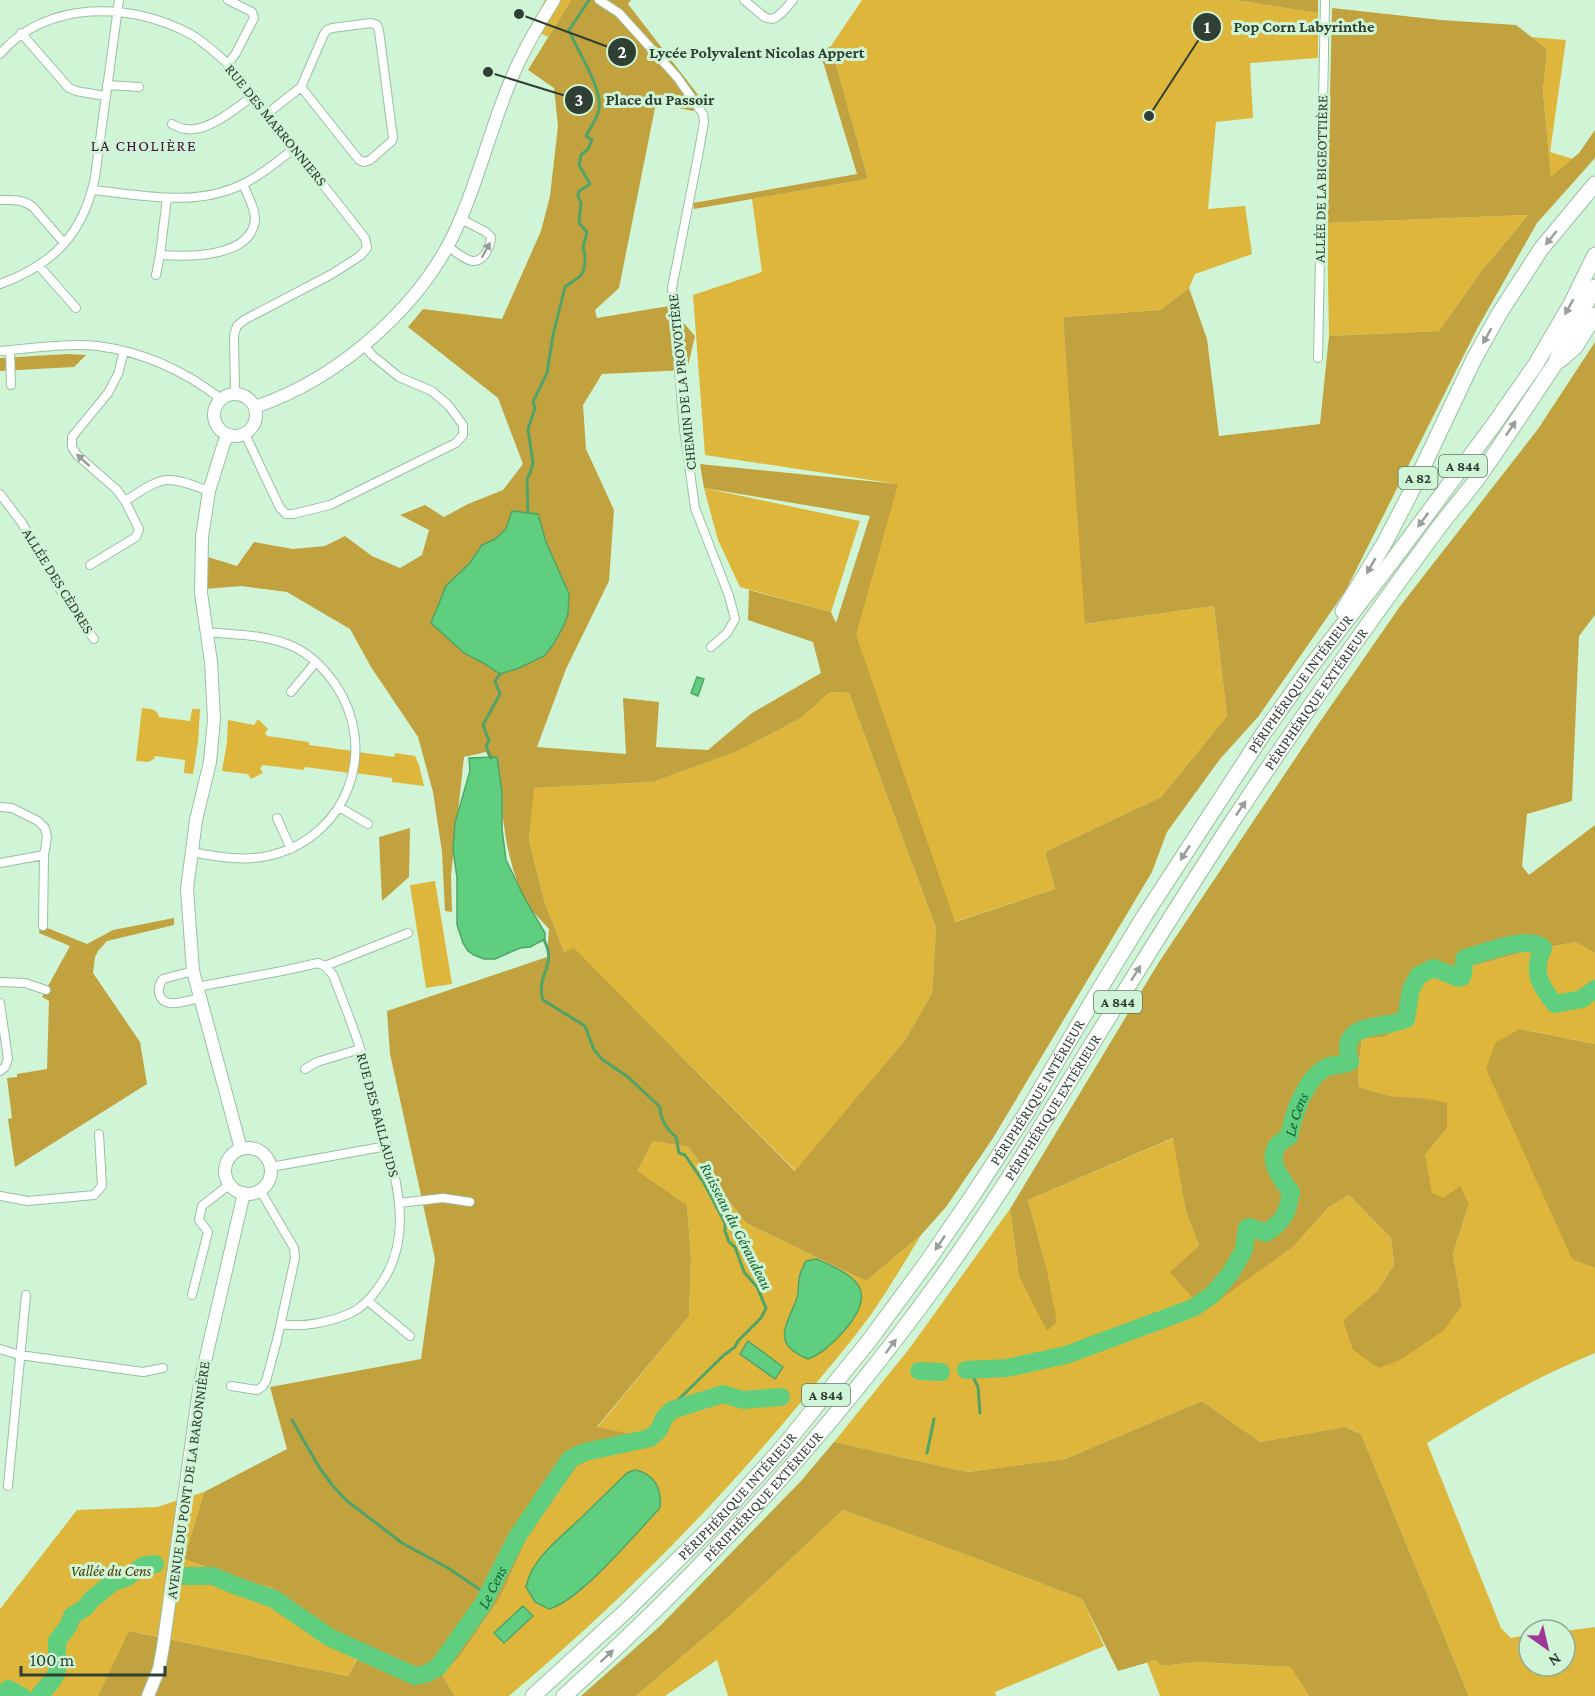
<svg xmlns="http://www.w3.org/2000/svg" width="1595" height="1696" font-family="'Crimson Pro',serif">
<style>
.green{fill:#ddb63b}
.forest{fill:#c2a23e;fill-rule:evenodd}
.water{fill:#5fcf7f;stroke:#51a468;stroke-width:1.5}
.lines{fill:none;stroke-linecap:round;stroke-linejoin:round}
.stream{stroke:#51a468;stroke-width:3}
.river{stroke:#5fcf7f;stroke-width:18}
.street-casing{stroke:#9bbfa2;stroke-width:10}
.secondary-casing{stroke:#9bbfa2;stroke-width:14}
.highway-casing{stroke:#9bbfa2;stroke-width:17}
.street{stroke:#fff;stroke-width:8}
.secondary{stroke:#fff;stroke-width:12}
.highway{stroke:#fff;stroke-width:15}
.oneway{fill:#989f99}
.labels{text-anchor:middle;stroke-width:6;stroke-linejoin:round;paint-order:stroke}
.shield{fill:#cff5d6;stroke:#607664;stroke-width:1.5}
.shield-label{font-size:14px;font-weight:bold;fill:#303f33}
.street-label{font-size:15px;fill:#303f33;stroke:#cff5d6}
.park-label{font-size:15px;font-style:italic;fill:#4a3a00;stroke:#cff5d6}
.neighbourhood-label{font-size:16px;letter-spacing:1.5px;fill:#441141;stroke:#cff5d6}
.water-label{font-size:16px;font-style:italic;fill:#156432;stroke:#cff5d6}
.leader{fill:none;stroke:#303f33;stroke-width:2}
.callout-dot{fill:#303f33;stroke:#cff5d6;stroke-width:2}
.mark-label{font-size:18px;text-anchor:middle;font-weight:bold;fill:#fff}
.callout-label{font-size:16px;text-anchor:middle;font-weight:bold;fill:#303f33;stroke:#cff5d6;stroke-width:6;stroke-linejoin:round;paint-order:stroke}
</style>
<rect width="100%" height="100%" fill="#cff5d6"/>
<path class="green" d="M 545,0 L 571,0 L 548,37 L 530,28 Z
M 862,0 L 1235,0 L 1318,13 L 1318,58 L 1250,63 L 1253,118 L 1216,122 L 1208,209 L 1245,206 L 1252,254 L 1195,274 L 1189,288 L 1160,310 L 1063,317 L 1086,624 L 1214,606 L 1227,716 L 1161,797 L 1045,852 L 1055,889 L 954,922 L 855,635 L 897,484 L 705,455 L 693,295 L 762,272 L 752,199 L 868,179 L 831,46 Z
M 1531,37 L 1566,40 L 1550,152 L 1573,159 L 1551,178 L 1543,92 L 1547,49 Z
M 1528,215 L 1483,269 L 1439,331 L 1329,336 L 1327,223 Z
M 704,488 L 860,521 L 831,612 L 740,587 L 718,540 Z
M 830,692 L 849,693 L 936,928 L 932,993 L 905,1040 L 796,1171 L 574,949 L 564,952 L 545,903 L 529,841 L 533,788 L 653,782 L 738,751 L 801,718 Z
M 142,708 C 150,709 157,708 159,717 L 190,721 L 192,709 L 200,709 L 198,742 L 193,774 L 184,773 L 185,760 L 155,756 L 154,759 L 148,762 L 136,761 Z
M 258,719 L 268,729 L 265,733 L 267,736 L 309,742 L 309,745 L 353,751 L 350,773 L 305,767 L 304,770 L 263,765 L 260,768 L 263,773 L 251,779 L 248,774 L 222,771 L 227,742 L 228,720 L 254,725 Z
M 358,752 L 394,757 L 395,753 L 415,756 L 419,765 L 424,786 L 392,782 L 392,778 L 355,773 Z
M 435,881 L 452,984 L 426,988 L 410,885 Z
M 1575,942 L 1595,953 L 1595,1044 L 1520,1029 L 1572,1258 L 1595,1268 L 1595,1353 C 1536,1377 1481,1409 1427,1443 L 1501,1628 L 1511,1638 L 1529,1635 L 1529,1666 L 1565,1666 L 1565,1631 L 1595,1627 L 1595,1696 L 1469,1696 L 1361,1434 L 1347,1427 L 1260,1442 L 1202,1401 L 1065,1459 L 967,1472 L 834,1442 L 909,1349 L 1010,1209 L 1019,1276 L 1046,1266 L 1028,1200 L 1174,1138 L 1186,1212 L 1199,1246 L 1203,1310 L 1293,1247 L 1329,1207 L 1349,1195 L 1391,1238 L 1394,1265 L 1377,1291 L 1344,1321 L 1462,1306 L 1453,1254 L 1469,1204 L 1444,1199 L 1431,1193 L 1425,1155 L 1447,1128 L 1423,1098 L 1390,1096 L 1359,1087 L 1358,1071 L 1362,1039 L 1383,1037 L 1404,994 L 1425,979 L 1524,952 Z
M 653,1141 L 688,1147 L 746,1223 L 866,1281 L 921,1235 C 904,1263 888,1290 870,1316 C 848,1346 824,1373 801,1402 C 713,1509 615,1607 509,1696 L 455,1696 L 442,1675 L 460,1656 L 500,1598 L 529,1534 L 582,1460 L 616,1450 L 630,1434 L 597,1428 L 689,1316 L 691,1256 L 687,1205 L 636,1172 Z
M 204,1492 L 184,1559 L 253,1584 L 271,1587 L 358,1657 L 348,1676 L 130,1631 L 98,1696 L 0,1696 L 0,1609 L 77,1510 L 157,1507 Z
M 843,1510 L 959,1552 L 1082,1599 L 1104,1646 L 995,1692 L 996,1696 L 728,1696 L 717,1660 L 665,1696 L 636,1696 L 732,1614 Z
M 1157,1660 L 1162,1666 L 1197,1662 L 1292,1667 L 1309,1696 L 1160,1696 L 1147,1662 Z"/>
<path class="forest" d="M 571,0 L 631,0 L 628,4 L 702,100 L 693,111 L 656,103 L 619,288 L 595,310 L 597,318 L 669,306 L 695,336 L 687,370 L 602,374 L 583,405 L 586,449 L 614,510 L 609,581 L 566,669 L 537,747 L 626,754 L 623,698 L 659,702 L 656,747 L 708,750 L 752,713 L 821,673 L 813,642 L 748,620 L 749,590 L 831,612 L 836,623 L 870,516 L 704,488 L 700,464 L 898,484 L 856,635 L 955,922 L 1055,889 L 1045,852 L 1161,797 L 1227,716 L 1214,606 L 1085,624 L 1063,317 L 1160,310 L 1189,288 L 1207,339 L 1219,436 L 1320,424 L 1329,336 L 1439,331 L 1483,269 L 1528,215 L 1327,223 L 1332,8 L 1441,20 L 1516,25 L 1547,49 L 1543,92 L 1551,177 L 1579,153 L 1595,130 L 1595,158 L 1537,223 L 1477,329 L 1346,590 L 1258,717 L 1220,759 L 1167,832 L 1152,872 L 993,1138 L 946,1207 L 921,1235 L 866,1281 L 746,1223 L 688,1147 L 653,1141 L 637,1171 L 687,1205 L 691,1256 L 689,1316 L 597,1427 L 631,1434 L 616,1450 L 582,1460 L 529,1534 L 500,1598 L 460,1656 L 442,1675 L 455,1696 L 98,1696 L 129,1631 L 348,1676 L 358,1658 L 271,1587 L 253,1584 L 184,1559 L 204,1492 L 287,1449 L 270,1387 L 421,1359 L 435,1259 L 390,1054 L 387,1011 L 547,957 L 549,929 L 524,902 L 513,869 L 507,845 L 496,774 L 486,752 L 464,757 L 451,875 L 452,912 L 445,911 L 442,852 L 433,792 L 418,737 L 371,667 L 350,629 L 287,592 L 241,586 L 205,589 L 208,557 L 237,566 L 254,542 L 293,549 L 325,546 L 345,536 L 372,556 L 400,568 L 422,555 L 429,530 L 400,515 L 425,505 L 444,517 L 468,504 L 503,490 L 523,464 L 498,398 L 408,327 L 423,309 L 502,319 L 541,231 L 550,196 L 558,126 L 554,88 L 528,70 ZM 830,692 L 849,693 L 936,928 L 932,993 L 905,1040 L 795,1171 L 574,948 L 564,952 L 545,903 L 529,841 L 534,788 L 653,782 L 738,751 L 801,718 Z
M 1235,0 L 1318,0 L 1318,13 Z
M 831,46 L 868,179 L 694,209 L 693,203 L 857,174 L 820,52 Z
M 1595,342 L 1595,615 L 1579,636 L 1572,801 L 1527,814 L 1522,866 L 1529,875 L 1595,825 L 1595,953 L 1575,942 L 1524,952 L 1425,979 L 1404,994 L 1412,1022 L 1383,1037 L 1362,1039 L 1358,1071 L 1359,1087 L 1390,1096 L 1423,1098 L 1447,1103 L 1447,1128 L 1425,1155 L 1432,1193 L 1444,1198 L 1460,1186 L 1469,1204 L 1453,1254 L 1462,1306 L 1443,1331 L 1400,1360 L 1379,1368 L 1353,1350 L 1343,1321 L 1377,1291 L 1394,1265 L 1391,1238 L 1349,1195 L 1329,1207 L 1293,1247 L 1204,1311 L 1170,1272 L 1199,1246 L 1186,1212 L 1173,1138 L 1028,1200 L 1046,1266 L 1057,1322 L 1047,1331 L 1019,1276 L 1010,1209 L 1159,962 L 1319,723 L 1401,605 L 1538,429 Z
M 68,354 L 86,355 L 74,367 L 0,371 L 0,358 Z
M 410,828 L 409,877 L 382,901 L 379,837 Z
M 174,918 L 174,925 L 107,941 L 98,951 L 95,957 L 93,973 L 140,1042 L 147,1084 L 15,1167 L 8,1119 L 12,1118 L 7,1078 L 17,1077 L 17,1074 L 47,1069 L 49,1001 L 42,997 L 70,946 L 39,933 L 40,925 L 87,944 L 113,930 Z
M 1520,1029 L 1595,1044 L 1595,1268 L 1572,1259 L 1486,1069 L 1495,1043 Z
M 1202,1401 L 1260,1442 L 1346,1427 L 1361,1434 L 1469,1696 L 1309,1696 L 1291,1667 L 1197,1662 L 1162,1666 L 1156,1660 L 1118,1671 L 1082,1599 L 959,1552 L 843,1510 L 732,1614 L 636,1696 L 581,1696 L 659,1627 L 801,1481 L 834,1442 L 967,1472 L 1065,1459 Z"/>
<path class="water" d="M 512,511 L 538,514 L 546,542 L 569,594 L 568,614 L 563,627 L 553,645 L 544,656 L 519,668 L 500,674 L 485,664 L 464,653 L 431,623 L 446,586 L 470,563 L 482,545 L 495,539 L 506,529 Z
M 697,677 L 704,679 L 698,696 L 691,693 Z
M 497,757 L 502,792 L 502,829 L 506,860 L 525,899 L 545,933 L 545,939 L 530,947 L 520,948 L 495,959 L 484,959 L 474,955 L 468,951 L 463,943 L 457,925 L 457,878 L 453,849 L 455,823 L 470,771 L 469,758 Z
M 817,1259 C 830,1265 858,1276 861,1292 C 866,1314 827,1353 808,1359 C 770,1343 787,1326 797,1298 C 799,1291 798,1285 799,1279 C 800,1272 803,1267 806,1261 Z
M 748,1341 L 783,1367 L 775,1379 L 740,1354 Z
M 635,1470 C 655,1474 662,1489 660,1508 C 635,1534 581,1600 549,1609 L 535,1602 L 526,1587 C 532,1557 563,1536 584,1515 C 598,1501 613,1487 627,1473 Z
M 523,1606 L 533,1616 L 504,1643 L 494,1633 Z"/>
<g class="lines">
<path class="stream" d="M 528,513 L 527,479 L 530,473 L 533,463 L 528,429 L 535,408 L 533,402 L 547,373 L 553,335 L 565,287 C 577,277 584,279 585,261 C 585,255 585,252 583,247 L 587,232 L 579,223 L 581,203 L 578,196 L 579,191 L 590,184 L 579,165 L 581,155 L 588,149 L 592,140 L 586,136 C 590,128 597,119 599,110 C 603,88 577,51 569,30 L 589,0
M 491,758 L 486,746 L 489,741 L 483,725 L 500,694 L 495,681 L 500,674
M 544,940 C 558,966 535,975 543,1000 L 585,1026 L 594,1050 L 603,1060 L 628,1077 L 660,1107 C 660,1119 667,1130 676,1137 L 679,1153 L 685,1155 L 704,1183 L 725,1223 L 725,1231 L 729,1242 L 735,1247 L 744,1272 L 757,1287 L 766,1308 L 761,1318 L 738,1341 L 735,1347 L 724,1355 L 677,1401 L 672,1410
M 970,1370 L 978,1387 L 980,1413
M 292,1420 L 319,1467 L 332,1485 L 346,1500 L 402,1543 L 448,1568 L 488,1595
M 927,1453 L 934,1419"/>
<g class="river">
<path id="s1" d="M 966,1370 L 1007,1368 L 1066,1355 L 1193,1308 L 1212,1295 L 1230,1274 L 1244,1250 L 1247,1228 L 1249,1227 L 1266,1233 C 1285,1220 1287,1214 1291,1192 C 1282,1180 1267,1162 1277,1146 C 1279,1142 1285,1139 1289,1137 C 1293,1115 1305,1078 1327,1067 C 1334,1064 1342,1066 1350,1062 C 1349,1057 1347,1051 1348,1047 C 1349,1022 1390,1028 1406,1019 L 1411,989 L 1419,975 L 1434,968 L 1458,978 L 1462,977 C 1465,970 1462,964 1465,958 C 1484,953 1528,934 1543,948 C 1532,971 1539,985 1555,1004 L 1582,999 L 1595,989"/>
<path d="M 919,1371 L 941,1372"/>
<path id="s2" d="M 181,1576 L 213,1576 L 234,1585 L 274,1599 L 329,1637 L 415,1676 L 426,1674 L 438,1667 L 483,1604 L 517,1537 L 570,1459 L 585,1452 L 650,1438 L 659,1430 L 664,1418 L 672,1410 L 723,1394 L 743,1400 L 781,1397"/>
<path d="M 6,1696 L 8,1689 L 22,1696"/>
<path d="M 39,1696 L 52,1681 L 57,1672 L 57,1641 L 69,1625 L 72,1616 L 86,1607 L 90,1601 L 113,1582 L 126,1578 L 143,1566 L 155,1564"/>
</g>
<defs>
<path id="street" d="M 599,0 L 619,13 L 677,77 L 703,114 L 704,122 L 698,156 L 672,288 L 684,429 L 695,508 L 729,596 L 735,619 L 727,633 L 711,647
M 744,0 C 770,21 769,29 793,0
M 21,33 L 69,88 L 76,91 L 105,96
M 0,54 C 46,0 132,1 192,35 C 205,43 216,53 228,64 L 365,238 L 367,248 L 360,256 L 332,274 L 244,320 L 237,326 L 234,335 L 235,394
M 228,64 L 236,53 L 254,18 L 252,12 L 228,0
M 107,85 L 139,87
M 268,113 L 301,87 L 359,160 L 364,162 L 370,160 L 392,141 L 393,138 L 379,31 L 377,25 L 371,23 L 332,28 L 327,30 L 324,34 L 301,87
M 172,124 C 176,126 181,129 186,129 C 207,133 238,107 254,95
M 93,190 C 143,195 197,208 245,183 C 263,174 279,160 295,148
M 167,198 L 160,255 C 188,257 252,258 255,219 C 255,207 247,195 243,184
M 0,200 C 13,200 23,199 33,207 L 64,243
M 447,246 C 461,255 476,272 487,251 C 489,246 491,243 491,237 L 486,232 L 461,219
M 39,266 L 76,308
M 156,275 L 160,255
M 0,284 C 53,265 84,233 95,177 L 119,0
M 10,350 L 11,385
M 0,351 C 32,348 66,343 98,346 C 143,352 185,371 221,399
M 1318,358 L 1325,0
M 245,434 L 280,508 L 286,514 L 293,514 L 330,505 L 456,443 L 463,435 L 463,425 L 449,406 L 432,391 L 399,377 L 372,355 L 364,345
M 0,494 L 22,523 L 57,585 L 94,639
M 125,501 C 137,494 153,481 167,480 C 181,479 196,487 209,491
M 90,565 L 136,537 L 139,529 L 125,501 L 116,489 L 77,455 L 72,447 L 72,437 L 108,393 L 118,374 L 124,351
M 291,692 L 316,662
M 0,807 L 12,808 L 38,821 L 45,828 L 47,837 L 44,855 L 43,926
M 339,807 L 368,824
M 277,818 L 291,849
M 191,852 C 218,857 246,862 272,855 C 349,835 379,748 335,684 C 323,667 307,651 287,644 C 261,634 233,635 206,632
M 0,863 L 44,855
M 325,966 L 408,933
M 193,971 L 163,979 C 160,983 158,987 159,993 C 163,1011 188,1000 200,998
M 0,982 L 25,983 L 46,990
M 197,987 L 282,971 L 318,963 L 325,966 L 333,975 C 342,999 352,1023 360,1048 C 367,1069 372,1092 378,1114 C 394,1171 418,1236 378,1288 C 371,1298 363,1307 351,1313 C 330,1322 303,1328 281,1324
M 0,1003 L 8,1059 L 5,1067 L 0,1071
M 305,1069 L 317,1062 L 360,1049
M 271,1167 L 387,1146
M 0,1196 L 28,1201 L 94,1195 L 102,1186 L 99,1134
M 399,1203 L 443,1198 L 470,1202
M 192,1295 L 208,1232 L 199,1220 L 202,1206 L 230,1184
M 368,1301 L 410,1336
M 0,1349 L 20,1355 L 143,1372 L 163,1368
M 231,1386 L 257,1390 L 262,1387 L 266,1381 L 277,1340 L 295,1258 L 294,1248 L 260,1190
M 8,1486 L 26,1295"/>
<path id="secondary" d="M214 415a21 21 0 1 1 42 0a21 21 0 1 1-42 0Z
M 255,407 C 341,378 427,302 461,218 C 482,169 494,116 516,68 C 527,44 540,22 554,0
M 228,435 L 224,443 L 209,491 L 202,537 L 201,593 L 211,662 L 214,719 L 210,762 L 196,820 L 187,889 L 193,971 L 241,1149
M225 1171a23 23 0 1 1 46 0a23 23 0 1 1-46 0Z
M 148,1696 L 159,1669 L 163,1647 L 200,1383 L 244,1193"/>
<g id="highway">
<path d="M 1560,360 L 1575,347 L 1595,315"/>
<path d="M 1343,611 L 1384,544 L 1410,494 L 1474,359 L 1499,314 L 1541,249 L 1595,184"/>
<path id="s3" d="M 533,1696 L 626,1611 L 713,1525 L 783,1447 L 869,1341 L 927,1262 L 973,1195 L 1027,1112 L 1093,1000 L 1145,915 L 1263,734 L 1312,665 L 1390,564 L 1492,427 L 1536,364 L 1571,304 L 1595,255"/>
<path id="s4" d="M 564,1696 C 703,1571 830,1432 939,1281 C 993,1206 1041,1127 1089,1049 C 1136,973 1183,897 1232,822 C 1298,722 1367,624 1439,527 C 1452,510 1467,493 1480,475 C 1506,438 1530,401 1555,364 L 1563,345 L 1595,287"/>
</g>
</defs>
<use href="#street" class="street-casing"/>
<use href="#secondary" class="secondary-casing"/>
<use href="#highway" class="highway-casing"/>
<use href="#street" class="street"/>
<use href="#secondary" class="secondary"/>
<use href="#highway" class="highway"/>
</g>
<defs><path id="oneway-solid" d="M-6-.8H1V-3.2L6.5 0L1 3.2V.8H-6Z" transform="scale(1.5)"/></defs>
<g class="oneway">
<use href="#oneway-solid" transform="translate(1551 238) rotate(129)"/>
<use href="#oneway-solid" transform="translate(486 250) rotate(-61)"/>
<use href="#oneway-solid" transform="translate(1569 307) rotate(119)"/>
<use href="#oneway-solid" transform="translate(1487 336) rotate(119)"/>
<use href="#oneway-solid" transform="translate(1511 428) rotate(-56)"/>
<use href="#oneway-solid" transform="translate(83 460) rotate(-138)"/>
<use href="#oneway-solid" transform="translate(1423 520) rotate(126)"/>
<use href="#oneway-solid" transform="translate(1371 566) rotate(120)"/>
<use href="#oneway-solid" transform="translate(1241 808) rotate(-56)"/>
<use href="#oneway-solid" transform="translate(1185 853) rotate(123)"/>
<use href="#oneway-solid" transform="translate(1136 973) rotate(-58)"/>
<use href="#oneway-solid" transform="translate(940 1243) rotate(124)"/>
<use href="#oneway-solid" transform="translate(891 1346) rotate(-53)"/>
<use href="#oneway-solid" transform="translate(607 1656) rotate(-43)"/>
</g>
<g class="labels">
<g class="shield">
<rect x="1439" y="455" width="48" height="22" rx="4.5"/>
<rect x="1398.5" y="467" width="39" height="22" rx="4.5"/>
<rect x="1094" y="991" width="48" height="22" rx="4.5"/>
<rect x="802" y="1384" width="48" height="22" rx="4.5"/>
</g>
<g class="shield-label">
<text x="1463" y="471">A 844</text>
<text x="1418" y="483">A 82</text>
<text x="1118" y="1007">A 844</text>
<text x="826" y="1400">A 844</text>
</g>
<g class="street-label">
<text transform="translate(276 125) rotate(51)" y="5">RUE DES MARRONNIERS</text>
<text transform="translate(1321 179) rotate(-89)" y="5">ALLÉE DE LA BIGEOTTIÈRE</text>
<text transform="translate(682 382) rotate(-96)" y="5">CHEMIN DE LA PROVOTIÈRE</text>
<text transform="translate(58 581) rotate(58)" y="5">ALLÉE DES CÈDRES</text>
<text dy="5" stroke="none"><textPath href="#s3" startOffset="1276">PÉRIPHÉRIQUE INTÉRIEUR</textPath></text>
<text dy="5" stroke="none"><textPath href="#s4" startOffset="1254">PÉRIPHÉRIQUE EXTÉRIEUR</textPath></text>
<text dy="5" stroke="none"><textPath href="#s3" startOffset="790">PÉRIPHÉRIQUE INTÉRIEUR</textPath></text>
<text dy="5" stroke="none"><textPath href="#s4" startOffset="768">PÉRIPHÉRIQUE EXTÉRIEUR</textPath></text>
<text transform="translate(378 1115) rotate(75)" y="5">RUE DES BAILLAUDS</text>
<text transform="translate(188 1480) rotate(-82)" y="5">AVENUE DU PONT DE LA BARONNIÈRE</text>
<text dy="5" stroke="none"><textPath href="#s3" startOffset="286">PÉRIPHÉRIQUE INTÉRIEUR</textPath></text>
<text dy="5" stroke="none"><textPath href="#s4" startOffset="282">PÉRIPHÉRIQUE EXTÉRIEUR</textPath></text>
</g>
<g class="park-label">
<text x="111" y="1576">Vallée du Cens</text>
</g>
<g class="neighbourhood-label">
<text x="144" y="151">LA CHOLIÈRE</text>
</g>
<g class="water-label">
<text dy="6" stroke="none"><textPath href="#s1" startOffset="498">Le Cens</textPath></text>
<text transform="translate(737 1226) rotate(63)" y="6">Ruisseau du Géraudeau</text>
<text dy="6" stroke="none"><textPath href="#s2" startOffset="380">Le Cens</textPath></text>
</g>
</g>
<path class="leader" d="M1149 116L1207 27M519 14L622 52M488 72L579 100"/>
<g class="callout-dot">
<circle cx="1149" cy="116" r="6"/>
<circle cx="519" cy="14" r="6"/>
<circle cx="488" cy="72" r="6"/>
<circle cx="1207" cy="27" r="15"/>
<circle cx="622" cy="52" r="15"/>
<circle cx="579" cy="100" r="15"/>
</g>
<g class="mark-label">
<text x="1207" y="33">1</text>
<text x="622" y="58">2</text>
<text x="579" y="106">3</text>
</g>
<g class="callout-label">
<text x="1304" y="32">Pop Corn Labyrinthe</text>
<text x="757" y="58">Lycée Polyvalent Nicolas Appert</text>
<text x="660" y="105">Place du Passoir</text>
</g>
<g transform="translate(1547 1648) rotate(146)"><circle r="28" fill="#cff5d6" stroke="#8fac95" stroke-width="1.5"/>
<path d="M0-4.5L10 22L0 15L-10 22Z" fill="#a03799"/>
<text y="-9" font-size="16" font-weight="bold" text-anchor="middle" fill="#303f33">N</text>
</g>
<path d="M21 1666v9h144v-9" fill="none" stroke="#303f33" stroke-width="3"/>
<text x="30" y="1666" font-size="18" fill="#303f33" stroke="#cff5d6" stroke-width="4.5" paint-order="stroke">100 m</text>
</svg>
